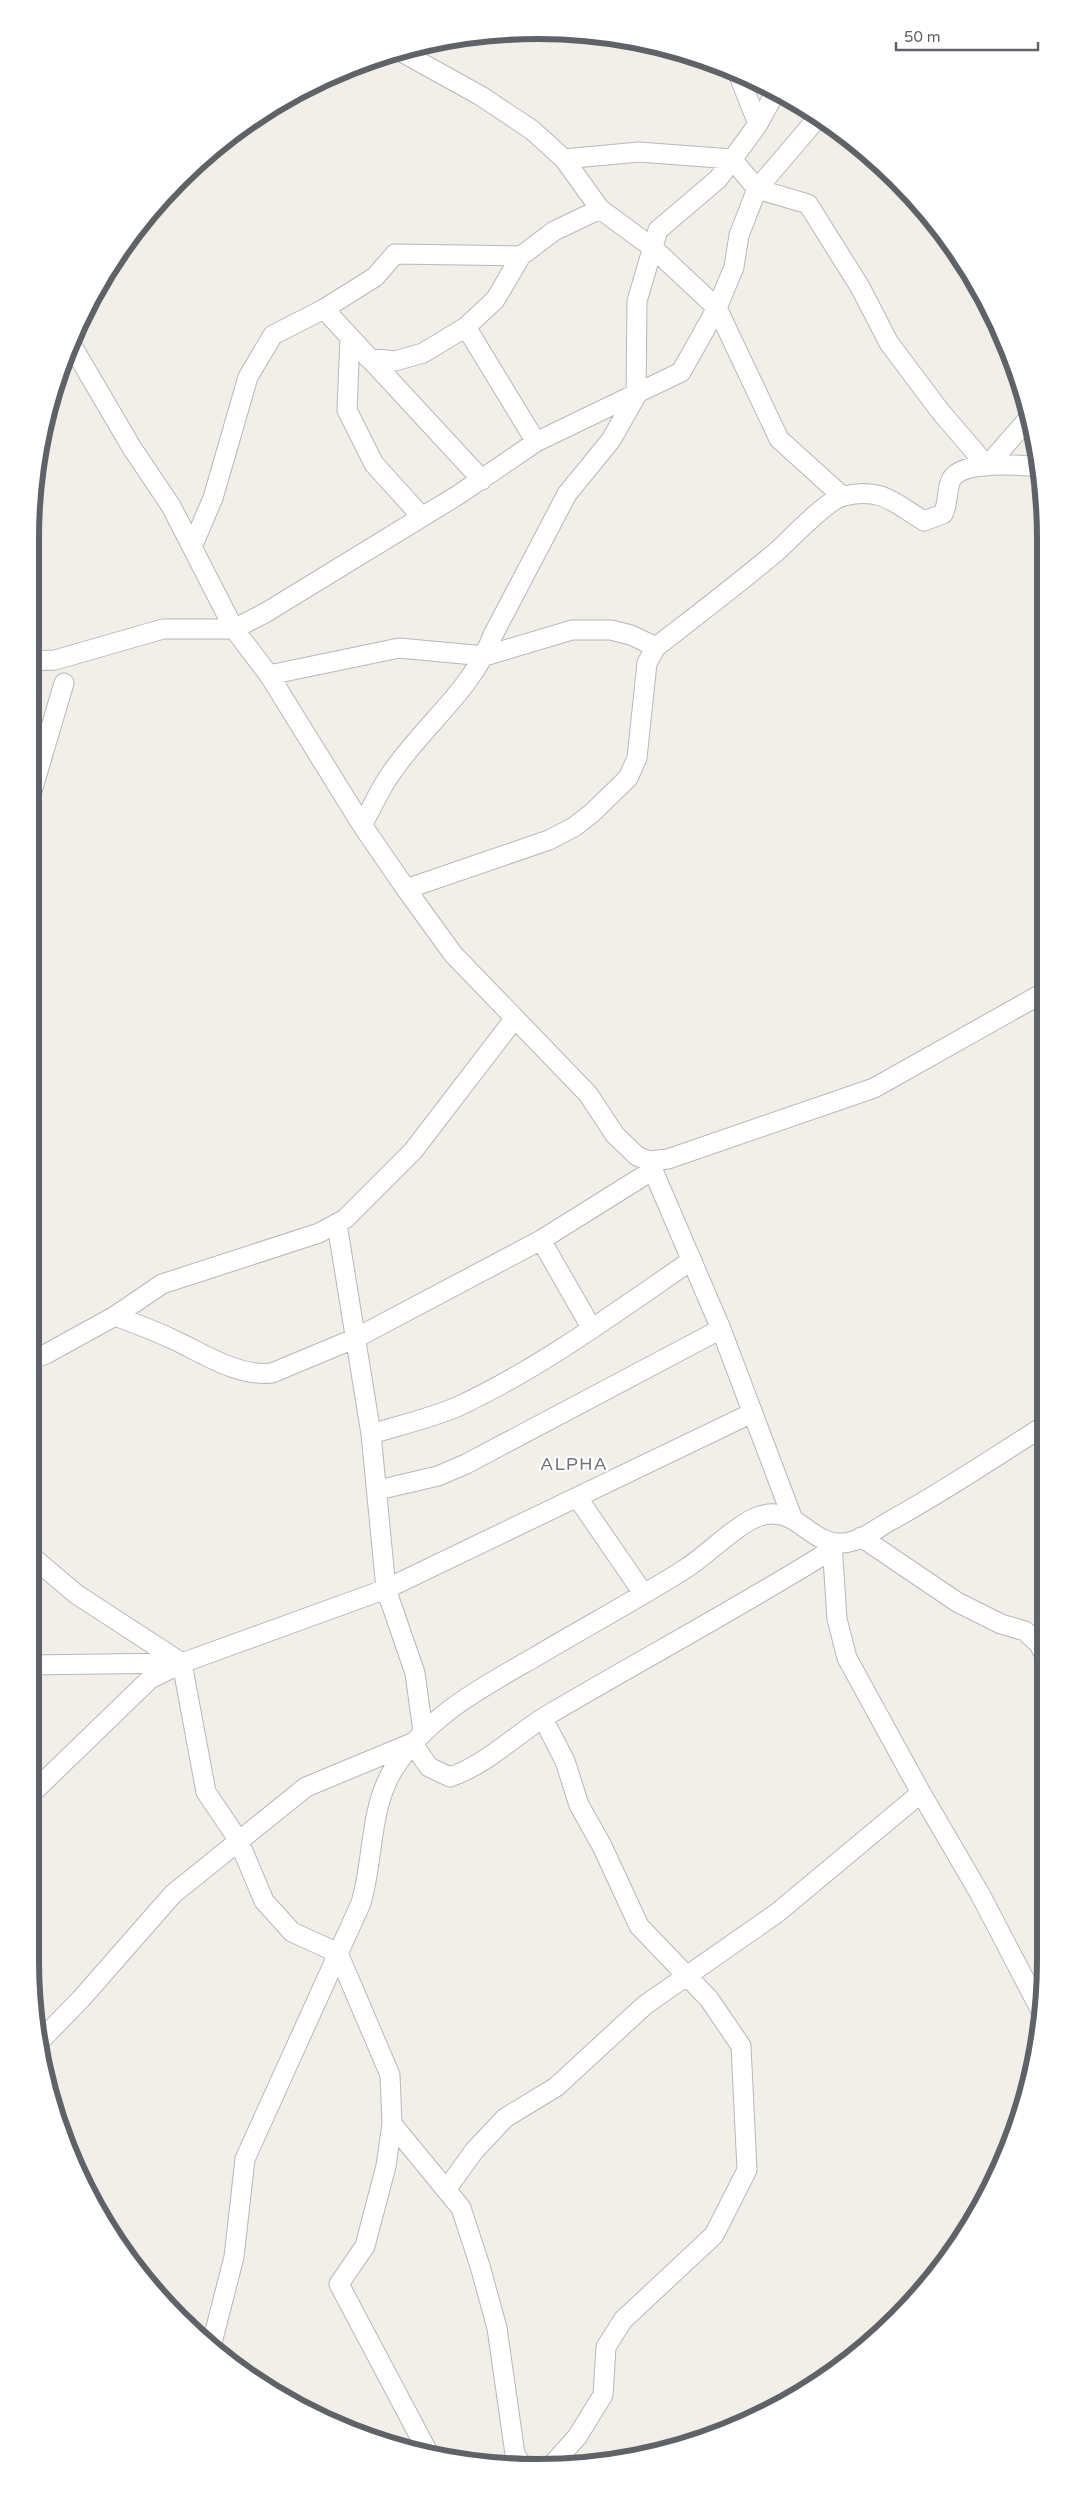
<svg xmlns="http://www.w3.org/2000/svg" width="1076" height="2498" font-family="'Varela Round',sans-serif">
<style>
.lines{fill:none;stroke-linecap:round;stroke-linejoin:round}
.minor-casing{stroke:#b5b8bc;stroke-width:21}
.minor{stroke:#fff;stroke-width:19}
.labels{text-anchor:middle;stroke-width:4.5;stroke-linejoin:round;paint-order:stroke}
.quarter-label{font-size:18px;letter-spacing:1px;fill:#70757a;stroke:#fff}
.rim{fill:none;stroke:#5f6368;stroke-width:6}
</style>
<rect width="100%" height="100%" fill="#f1efe8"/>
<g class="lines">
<defs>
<path id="minor" d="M 398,50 L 481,96 L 532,130 L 564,159 L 639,152 L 732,159 L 757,189 L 808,204 L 860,287 L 889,343 L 940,411 L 987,466 L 1028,419
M 820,115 L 757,189 L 739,235 L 734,267 L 717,308 L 779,439 L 842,496
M 758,124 L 775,93
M 564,159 L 600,209
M 324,309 L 482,480
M 466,327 L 495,300 L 521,256
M 350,338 L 347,410 L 374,464 L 422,517
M 71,344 L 132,448 L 171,506 L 234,629 L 269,675 L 362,825 L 406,889 L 453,954 L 588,1094 L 615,1135 L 637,1156 L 649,1161 L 668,1159 L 874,1088 L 1043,993
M 368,358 L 395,361 L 423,353 L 466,327 L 536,442
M 30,661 L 55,660 L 163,629 L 234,629 L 265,613 L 458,495 L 536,442 L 681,372 L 717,308 L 653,248 L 600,209 L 554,231 L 521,256 L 395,254 L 375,277 L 324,309 L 273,335 L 248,377 L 213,498 L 192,547
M 269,675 L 399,648 L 485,656 L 572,630 L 611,630 L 631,635 L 656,647
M 30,798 L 64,683
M 362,825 C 372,808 380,788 392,772 C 424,725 473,689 493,635 L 567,494 L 611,440 L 636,396 L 637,301 L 658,230 L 718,179 L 758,124 L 739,76
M 406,889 L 549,840 L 574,827 L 592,813 L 628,778 L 637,758 L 647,663 L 656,647 C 696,616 737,585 776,552 C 791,539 826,500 844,496 C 882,487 894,503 924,521 L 943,514 C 949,502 946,491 951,480 C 960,460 1021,465 1040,467
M 649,1161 L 721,1329 L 792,1517
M 337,1224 L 371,1434 L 386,1589 L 415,1673 L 423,1732
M 541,1240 L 592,1329
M 115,1316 C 134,1323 153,1330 172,1339 C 203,1353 237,1377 272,1373 L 356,1338 L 541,1240 L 653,1170
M 30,1360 L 46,1354 L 115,1316 L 162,1284 L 319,1233 L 345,1219 L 413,1151 L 515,1018
M 371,1434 C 400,1425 432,1418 459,1406 C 542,1367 616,1312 692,1260
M 378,1490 L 438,1476 L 466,1464 L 721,1329
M 577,1497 L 643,1593
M 861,1537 L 957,1602 L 1001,1624 L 1025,1631 L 1039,1644 L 1045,1656
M 832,1543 L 837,1619 L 847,1658 L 921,1793 L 980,1894 L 1041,2011
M 30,1555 L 76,1594 L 182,1663 L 206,1792 L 239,1841
M 30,1665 L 176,1663
M 549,1730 L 565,1761 L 579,1805 L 602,1846 L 639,1926 L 709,1999 L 741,2046 L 747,2170 L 714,2235 L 623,2320 L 606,2347 L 603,2395 L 577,2437 L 550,2467
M 30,1795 L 150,1679 L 182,1663 L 386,1589 L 752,1413
M 243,1851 L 264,1901 L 292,1932 L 338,1953 L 390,2075 L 392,2124 L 386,2166 L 365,2246 L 339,2284 L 430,2456
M 38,2043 L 81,1999 L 173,1894 L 306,1787 L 412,1743 L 429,1767 L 450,1777 C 486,1765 516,1734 548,1715 C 643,1659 740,1607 833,1549
M 392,2124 L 461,2208 L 480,2266 L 497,2328 L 515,2454 L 523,2467
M 446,2190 L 474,2151 L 505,2118 L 556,2087 L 645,2005 L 777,1913 L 921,1793
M 210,2345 L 213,2339 L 234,2257 L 245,2159 L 361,1903 C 374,1859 369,1810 393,1770 C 427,1716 481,1688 535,1657 C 585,1627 636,1600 685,1569 C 706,1556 739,1522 760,1516 C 796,1504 810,1546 843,1543 C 859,1542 875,1530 888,1522 C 942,1493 993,1458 1044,1426"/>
</defs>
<use href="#minor" class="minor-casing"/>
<use href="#minor" class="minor"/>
</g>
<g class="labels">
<g class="quarter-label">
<text x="574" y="1470">ALPHA</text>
</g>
</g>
<path d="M0 0H1076V2498H0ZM538 39H538A499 499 0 0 1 1037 538V1960A499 499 0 0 1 538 2459H538A499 499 0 0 1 39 1960V538A499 499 0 0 1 538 39Z" fill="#fff" fill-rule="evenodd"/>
<path class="rim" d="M538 39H538A499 499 0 0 1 1037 538V1960A499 499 0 0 1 538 2459H538A499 499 0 0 1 39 1960V538A499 499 0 0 1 538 39Z"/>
<path d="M896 42v8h142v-8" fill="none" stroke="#5f6368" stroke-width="2.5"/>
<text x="904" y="42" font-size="15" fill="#5f6368" stroke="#ffffff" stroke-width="4" paint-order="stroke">50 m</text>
</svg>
